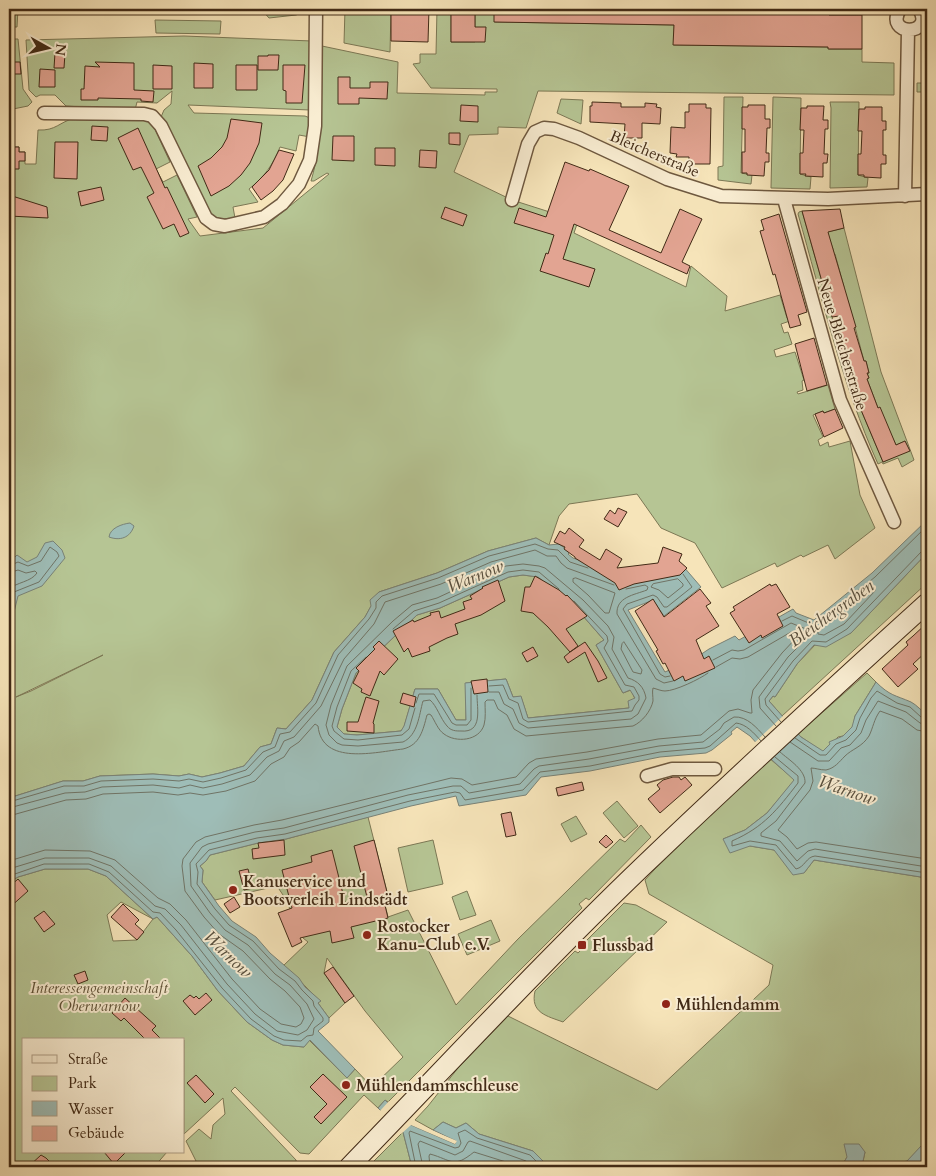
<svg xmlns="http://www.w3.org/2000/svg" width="936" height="1176" font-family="Cardo,serif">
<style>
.green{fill:#b6c594;stroke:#7c7855;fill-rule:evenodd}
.water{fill:#9ebdb7;stroke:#798277;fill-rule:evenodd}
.pier{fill:#f6e4b9}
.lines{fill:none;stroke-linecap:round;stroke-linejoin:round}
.shore{stroke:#707466;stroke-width:1}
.building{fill:#e2a492;stroke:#412a16}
.minor-casing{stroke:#6e583f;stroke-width:15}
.secondary-casing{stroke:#412a16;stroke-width:21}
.minor{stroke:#f9edd2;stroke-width:12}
.secondary{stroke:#f9edd2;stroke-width:19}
.poi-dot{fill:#8f2418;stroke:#f9edd2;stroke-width:2}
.labels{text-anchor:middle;stroke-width:4;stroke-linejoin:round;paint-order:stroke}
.street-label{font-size:16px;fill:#412a16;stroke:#f9edd2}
.poi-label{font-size:16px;font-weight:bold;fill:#412a16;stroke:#f9edd2;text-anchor:start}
.park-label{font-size:16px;font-style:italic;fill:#5e5136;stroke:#f9edd2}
.water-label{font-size:18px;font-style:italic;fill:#584f3e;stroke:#f9edd2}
</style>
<rect width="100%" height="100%" fill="#f6e4b9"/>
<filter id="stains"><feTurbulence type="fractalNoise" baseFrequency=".004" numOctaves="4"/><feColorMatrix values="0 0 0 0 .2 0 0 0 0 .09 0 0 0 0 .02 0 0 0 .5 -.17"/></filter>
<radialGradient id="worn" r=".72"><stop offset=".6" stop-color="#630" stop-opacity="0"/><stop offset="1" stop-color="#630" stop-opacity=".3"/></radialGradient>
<path class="green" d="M 9,9 L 18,9 L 17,27 L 9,27 Z
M 261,9 L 309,9 L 310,10 L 296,15 L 269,18 Z
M 345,9 L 391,9 L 390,52 L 344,43 Z
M 437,9 L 451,9 L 451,42 L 475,42 L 475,9 L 494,9 L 495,22 L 674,25 L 674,45 L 828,47 L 829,49 L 862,49 L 862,62 L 894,63 L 894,95 L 538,91 L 526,128 L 498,127 L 498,134 L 469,135 L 454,172 L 512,200 L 578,221 L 574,233 L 686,287 L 691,266 L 727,296 L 725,311 L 780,295 L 787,318 L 790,321 L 781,324 L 784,333 L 788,332 L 792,344 L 774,350 L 776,357 L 795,352 L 804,380 L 802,381 L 803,390 L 797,392 L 798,394 L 828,385 L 835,409 L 824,413 L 823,411 L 813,415 L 823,437 L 818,440 L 820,446 L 828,442 L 829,447 L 850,441 L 860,495 L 875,528 L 835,559 L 828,545 L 803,557 L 801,555 L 777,567 L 775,563 L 722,588 L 695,543 L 661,528 L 637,494 L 569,504 L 559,516 L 549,545 L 536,538 L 488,551 L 437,573 L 379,592 L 365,617 L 334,652 L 312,700 L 286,729 L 277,728 L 271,744 L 260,747 L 244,766 L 220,773 L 202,777 L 189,774 L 179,776 L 153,774 L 100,776 L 83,781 L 63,781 L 9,798 L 9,147 L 19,147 L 19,152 L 25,152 L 25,164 L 36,164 L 38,130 C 56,131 59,122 75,118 L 148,119 L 152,123 L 170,162 L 156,169 L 163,182 L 177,175 L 197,217 L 188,219 L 200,236 L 263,228 L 329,174 L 327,173 L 314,181 L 311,181 C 324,138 321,91 322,46 L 398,62 L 397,93 L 485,95 L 485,92 L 497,92 L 497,89 L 431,88 L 413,64 L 420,63 L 420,54 L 436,54 ZM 103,655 L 31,691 L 16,697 Z
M 155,20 L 221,21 L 220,34 L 156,33 Z
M 184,36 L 312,41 L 310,110 L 188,105 L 194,113 L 305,116 L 310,118 L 310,137 L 299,135 L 296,151 L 280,147 C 273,165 264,177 249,189 L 258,202 L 233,207 L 235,218 C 224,219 217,221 208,212 L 161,117 L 164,110 L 171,104 L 172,91 L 157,103 L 137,102 L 135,110 L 66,106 L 55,95 L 40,95 L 36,97 L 29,90 L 26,40 Z
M 9,39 L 18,39 L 23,89 L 32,102 L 28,106 L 13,109 L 12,140 L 9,140 Z
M 917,83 L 927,83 L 927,92 L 917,92 Z
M 724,97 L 743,97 L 741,173 L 752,175 L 751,184 L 718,180 L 718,167 L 723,166 Z
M 773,97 L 801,98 L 800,174 L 811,177 L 810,189 L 771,188 Z
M 561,99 L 583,100 L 581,124 L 557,113 Z
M 830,102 L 859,102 L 858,175 L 868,178 L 867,187 L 830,188 L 831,108 Z
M 802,211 L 853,391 L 883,462 L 909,450 L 905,441 L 896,445 L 878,408 L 867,379 L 869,378 L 867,373 L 869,373 L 866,361 L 864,361 L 849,304 L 843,287 L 844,287 L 835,254 L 834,254 L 833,249 L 827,232 L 844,228 L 881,372 L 914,460 L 902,467 L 898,458 L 883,464 L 882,462 L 878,464 C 842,384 822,298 798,214 L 799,212 Z
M 927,553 L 927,583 L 782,716 L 769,701 L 773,696 L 775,697 L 797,664 L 815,645 L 851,633 Z
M 523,575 L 538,577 L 576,608 L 604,640 L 596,645 L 623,693 L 631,690 L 635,699 L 629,708 L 528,718 L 521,697 L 513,697 L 506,679 L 466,683 L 466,720 L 456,720 L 438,689 L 415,689 L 404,727 L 401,731 L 357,735 L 344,734 L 337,727 L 342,709 L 356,673 L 417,615 L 440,608 L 509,577 Z
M 867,673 L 876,682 L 855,716 L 853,727 L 843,736 L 838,737 L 823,752 L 801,737 L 798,734 Z
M 769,758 L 795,780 L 767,813 L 745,830 L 723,839 L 750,846 L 774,850 L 804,873 L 814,860 L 927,878 L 927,1143 C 919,1148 914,1158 906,1162 C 895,1166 873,1169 862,1166 L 865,1152 L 847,1157 L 843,1164 L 830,1167 L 549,1167 L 533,1151 L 479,1134 L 466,1123 L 456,1128 L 443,1122 L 433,1130 L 415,1120 L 428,1106 L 458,1068 L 508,1016 L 657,1090 L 769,985 L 773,965 L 649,894 L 645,880 L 654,870 Z
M 617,801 L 638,826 L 624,838 L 603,813 Z
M 576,816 L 587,834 L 571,842 L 561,824 Z
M 368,817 L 388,896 L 383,897 L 388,917 L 408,910 L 456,1005 L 518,939 L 620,839 L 625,842 L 641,825 L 651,837 L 589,900 L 586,898 L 579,904 L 582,908 L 388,1102 L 385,1100 L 378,1108 L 364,1095 L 309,1154 L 300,1153 L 235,1087 L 231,1091 L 296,1160 L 297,1167 L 199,1167 L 186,1141 L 199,1129 L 211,1139 L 213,1125 L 225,1114 L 223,1098 L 184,1134 L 184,1040 L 24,1040 L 24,1152 L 167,1152 L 154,1167 L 9,1167 L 9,882 L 18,877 L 45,869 L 88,869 L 106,876 L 153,919 L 157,917 L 192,956 L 218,991 L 247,1022 L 272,1040 L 283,1045 L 304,1047 L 309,1040 L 347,1078 L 355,1069 L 372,1087 L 403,1057 L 365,1011 L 327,958 L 324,973 L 345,1003 L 329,1018 L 318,1003 L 320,1001 C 307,989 297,976 283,966 L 308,942 L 303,938 L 285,898 L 277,886 L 215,900 L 202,882 L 203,870 L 200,866 L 206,861 L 210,855 L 258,843 L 286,839 ZM 121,902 L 153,919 L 137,940 L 113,941 L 107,915 Z
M 433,840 L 443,884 L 408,892 L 398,848 Z
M 467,891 L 476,915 L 460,920 L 452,897 Z
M 624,903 L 636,905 L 667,922 L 563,1022 C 547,1016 530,1013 535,991 L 575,951 L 578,953 L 587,944 L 585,942 Z
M 491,920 L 500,941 L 467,955 L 458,934 Z
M 403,1132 L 412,1167 L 368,1167 Z"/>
<path class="water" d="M 927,520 L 927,553 L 851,633 L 826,647 L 814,645 L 797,664 L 775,697 L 773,696 L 769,701 L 801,737 L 823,751 L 830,744 L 829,742 L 843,736 L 852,727 L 855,716 L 876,682 C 890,696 895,695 911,702 C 917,705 921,711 927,714 L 927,878 L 814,860 L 804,873 L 793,875 L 774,850 L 750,846 L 730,853 L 723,839 L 745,830 L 767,813 L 794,780 L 772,760 L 750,736 L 737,727 L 731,732 L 732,734 L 712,750 L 706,753 L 660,757 L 590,771 L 541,777 L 526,795 L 459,806 L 456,796 L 411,806 L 286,839 L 258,843 L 210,855 L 206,861 L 200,866 L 203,870 L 202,882 L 219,906 L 232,921 L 256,937 L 270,953 L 299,978 L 305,987 L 321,1001 L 318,1003 L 329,1018 L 329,1022 L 318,1031 L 355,1069 L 347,1078 L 310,1040 L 304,1047 L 283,1045 L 272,1040 L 247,1022 L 218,991 L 192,956 L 157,917 L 153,919 L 106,876 L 88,869 L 45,869 L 18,877 L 9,882 L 9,798 L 63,781 L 83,781 L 100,776 L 153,774 L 179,776 L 189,774 L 202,777 L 220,773 L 244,766 L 260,747 L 271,744 L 277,728 L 286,729 L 312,700 L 334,652 L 365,617 L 371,606 L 370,600 L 379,592 L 437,573 L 488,551 L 536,538 L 549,545 L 559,544 L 570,552 L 568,554 L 573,558 L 627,577 L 683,566 L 701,587 L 664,616 L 653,600 L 628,610 L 665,672 L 694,659 L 709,649 L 735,636 L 739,640 L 793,609 L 796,613 L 814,620 L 872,573 ZM 523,575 L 538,577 L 576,608 L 604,640 L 596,645 L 623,693 L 630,690 L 635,698 L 628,701 L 629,708 L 528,718 L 521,696 L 513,697 L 506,679 L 465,683 L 466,720 L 456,720 L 438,689 L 415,689 L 404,726 L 401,731 L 357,735 L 344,734 L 337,727 L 342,709 L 356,673 L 417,615 L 440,608 L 509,577 Z
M 130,523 L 134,526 C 130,538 120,541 109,537 C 110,528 122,524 130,523 Z
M 53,541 L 62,550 L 65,558 L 42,586 L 18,596 L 14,612 L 9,616 L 9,563 L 17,555 L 27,562 L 37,557 L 45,543 Z
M 385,1100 L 411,1125 L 455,1144 L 456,1141 L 433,1130 L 443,1122 L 456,1128 L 466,1123 L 479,1134 L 533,1151 L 549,1167 L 412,1167 L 403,1132 L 378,1108 Z
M 927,1143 L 927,1167 L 880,1167 L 907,1161 L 921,1146 Z
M 844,1144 L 859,1144 L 865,1152 L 862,1166 L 866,1167 L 830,1167 L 843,1164 L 847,1157 Z"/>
<path class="pier" d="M 784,715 L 799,732 L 768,760 L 753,744 Z
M 389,1101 L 412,1122 L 457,1141 L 455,1144 L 411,1125 L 401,1134 L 379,1112 Z"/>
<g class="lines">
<path class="shore" d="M 9,566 L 18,562 L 28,566 L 41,561 L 50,547 L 57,552 L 59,556 L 39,582 L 14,592 L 9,610
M 9,573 L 18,570 L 26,573 L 35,571 L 37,573 C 31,582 17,582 9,589
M 576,578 L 615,593 L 609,613 L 605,613 L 588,595 L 573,582 L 573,579 Z
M 678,579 L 683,584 L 683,586 L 668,598 L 659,590 L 651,587 L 653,584 Z
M 873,587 L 875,588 L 875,591 L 844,624 L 824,635 L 818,634 L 818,630 Z
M 626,589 L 645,585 L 648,587 L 647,590 C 634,595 616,597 617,614 L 656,679 L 664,683 L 673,681
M 782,621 L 792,616 L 811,624 L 817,624 L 875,577 L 927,526
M 393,629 L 414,611 L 439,603 L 508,572 L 523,570 L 539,572 L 559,589
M 624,642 L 642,670 L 641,674 L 633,672 L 621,649 L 622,644 Z
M 366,657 L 351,671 L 337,707 L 332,726 L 334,731 L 344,739 L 358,740 L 402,735 L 409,729 L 415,708
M 713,660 L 732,650 L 738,651 L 744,650 L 791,623 L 811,631 L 811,634 L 788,657 L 759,697 L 760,708 L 776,726
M 670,676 L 665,677 L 660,674 L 623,609 L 627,604 L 653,595 L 657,597 L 664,607 L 667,607 L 692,587 L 683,574
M 489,686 L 503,685 L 509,699 L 518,703 L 523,719 L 528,722 L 632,711 L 635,705 L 639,700 L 639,696 L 634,687 L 625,685 L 604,648 L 608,641 L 607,636 L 574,601
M 477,695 C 477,709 483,733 461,731 C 456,731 451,731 447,726 C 440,718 437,706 430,700 L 423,701 C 419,715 418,735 403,742 L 358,746 L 342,745 L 337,743 L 329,735 L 326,725 L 331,705 L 347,666 L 393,621 L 412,605 L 437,598 L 506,566 L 523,564 L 539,566 L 545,568 L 583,600 L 608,626 L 614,637 L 612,649 L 628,678 C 638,681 644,687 646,698 L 638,714 L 631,719 L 528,728 L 519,723 L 513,709 L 504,704 L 499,692 L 489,692
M 416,703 L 419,694 L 434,694 L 452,723 L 456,725 L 467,725 L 471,720 L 471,688
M 781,722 L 766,705 L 765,699 L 793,661 L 812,641 L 826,642 L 847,629 L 922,551 L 927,550
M 927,732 L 917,730 L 902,719 L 880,711 C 874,719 873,728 869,736 C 862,747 852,749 845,756 C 839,762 835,768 826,770 C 820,770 815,768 811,768 L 813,781 L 810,790 L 778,830 L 787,837 L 797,849 L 808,843 L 816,842 L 927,859
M 795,738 L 820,755 L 826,755 L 836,744 L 846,740 L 856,730 L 860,718 L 871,698 L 877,691 L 897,703 L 910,707 L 921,717 L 927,718
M 790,742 L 818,761 L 829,761 L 841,748 L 850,745 L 861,733 L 866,720 L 878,701 L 906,712 L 920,723 L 927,725
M 780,752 C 789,760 806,770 805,783 L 776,821 L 761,833 L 761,836 L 780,841 L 797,861 L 808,851 L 815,849 L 927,867
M 775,757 L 798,776 L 798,783 C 777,810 764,827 732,841 L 732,846 L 750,841 L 776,845 L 796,869 C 805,867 806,857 815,856 L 927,873
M 9,802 L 64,786 L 84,786 L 101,781 L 153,779 L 179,781 L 189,779 L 203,782 L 221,778 L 246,770 L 263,752 L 275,747 L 280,734 L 290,732 L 316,703 L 338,655 L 369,619 L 376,608 L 376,602 L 382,596 L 438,578 L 489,556 L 535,544 L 548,549 L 558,550 L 570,562 L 588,568
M 9,808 L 65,793 L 85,792 L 102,787 L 153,785 L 179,788 L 190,785 L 203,788 L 222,784 L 250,775 L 267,757 L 279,751 L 284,741 L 294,737 L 321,706 L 344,659 L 374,624 L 385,602 L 441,584 L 491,562 L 535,550 L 547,556 L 556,556 L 561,563 L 567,568 L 614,585
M 9,816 L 66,800 L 86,799 L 103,794 L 153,792 L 178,795 L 190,793 L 203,795 L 226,791 L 255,781 L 271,764 L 284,757 L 290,748 L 299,742 L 315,724 L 318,726 C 322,766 376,752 403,749 C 420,745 423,730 427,715 L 429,714 L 431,715 C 435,721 438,730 444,734 C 456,743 479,741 484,725 C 486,718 485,709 485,702 L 487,700 L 494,700 L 498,709 L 507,715 L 514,729 L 526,736 L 633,726 C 642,722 651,711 653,701 C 653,696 652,692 653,688 C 657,689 661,691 665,691 C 675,691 700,679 708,673
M 9,861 L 45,850 L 90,851 L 115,860 L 158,898 L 170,904 L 186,920 L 232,979 L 260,1009 L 281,1024 L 296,1027 L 301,1024 L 304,1018 L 300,1007 L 285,991 L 270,979 L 243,951 L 219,934 L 204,917 L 185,891 L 182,866 L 183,859 L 196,842 L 205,837 L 254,825 L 282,820 L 451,778 L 462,779 L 472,785 L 516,777 L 529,763 L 536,759 L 587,752 L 658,739 L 701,735 L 729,711 L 738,709 L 750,713 L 752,713 L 751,700 L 753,690 L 782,653 L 797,637 L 797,634 L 791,632 L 748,657 L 740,659 L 732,658 L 716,667
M 9,869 L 45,858 L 89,858 L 111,866 L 155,906 L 165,909 L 181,925 L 227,984 L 255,1014 L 277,1031 L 298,1035 L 307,1030 L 314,1019 L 307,1004 L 290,985 L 275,974 L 248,945 L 225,930 L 210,913 L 191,886 L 190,863 L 202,847 L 208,844 L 255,832 L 284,828 L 408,795 L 453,786 L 461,786 L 469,793 L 520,784 L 534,769 L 539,766 L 589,759 L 659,746 L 703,742 L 720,729 L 724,723 L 734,717 C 747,716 757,728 765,737
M 9,876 L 44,864 L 89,864 L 109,872 L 153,912 L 160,913 L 176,930 L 222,988 L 251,1019 L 274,1036 L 284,1040 L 301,1041 L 307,1036 L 313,1035 L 314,1028 L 323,1021 L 323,1018 L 314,1006 L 313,1001 L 302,990 L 295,981 L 279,969 L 253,941 L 229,925 L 215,909 L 197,884 L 198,872 L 196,864 L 209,850 L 257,838 L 285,834 L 410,801 L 455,792 L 460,793 L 465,800 L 523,790 L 540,772 L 590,766 L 660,752 L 705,748 L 710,746 L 736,723 C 746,724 754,733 761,741
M 416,1167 L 409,1133 L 410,1131 L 455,1148 L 459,1147 L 461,1143 L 458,1133 L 465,1130 L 477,1138 L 530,1155 L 542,1167
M 423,1167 L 418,1144 L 420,1141 L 455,1155 L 463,1151 L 468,1142 L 470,1141 L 526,1161 L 533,1167
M 430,1167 L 429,1156 L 430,1154 C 452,1160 453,1169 474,1152 L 522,1167"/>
</g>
<path class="building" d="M 391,9 L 429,9 L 428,42 L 391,41 Z
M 451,9 L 475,9 L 475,27 L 486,27 L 485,42 L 451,42 Z
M 494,9 L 829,9 L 829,15 L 862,15 L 862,49 L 828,49 L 828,47 L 673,45 L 674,25 L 494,22 Z
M 55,53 L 65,53 L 64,68 L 54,68 Z
M 268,55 L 279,55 L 278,70 L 258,70 L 258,56 L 268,56 Z
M 11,62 L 20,62 L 21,74 L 11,74 Z
M 95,62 L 134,63 L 134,90 L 154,91 L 153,102 L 141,101 L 141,99 L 98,98 L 98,100 L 81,100 L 81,89 L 84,89 L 85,66 L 100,67 Z
M 194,63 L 213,64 L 213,88 L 194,88 Z
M 153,65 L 172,66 L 172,89 L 153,89 Z
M 236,65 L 257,65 L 257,90 L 236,90 Z
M 283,65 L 305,65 L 302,103 L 286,103 L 286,91 L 283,90 Z
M 40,69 L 55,70 L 55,87 L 39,87 Z
M 338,77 L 350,77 L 350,88 L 370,88 L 370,82 L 388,82 L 387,99 L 359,98 L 359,104 L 338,104 Z
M 592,102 L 621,103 L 621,107 L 645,107 L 645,103 L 657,104 L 656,107 L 661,108 L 660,124 L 642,123 L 642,138 L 624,138 L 625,124 L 590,122 L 590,106 L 592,106 Z
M 689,104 L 706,104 L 706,108 L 711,108 L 710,164 L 689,164 L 689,157 L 676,157 L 677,154 L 670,153 L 671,127 L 685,128 L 685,112 L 689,112 Z
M 461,105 L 478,106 L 478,122 L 460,121 Z
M 748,105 L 765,105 L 765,119 L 770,119 L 770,128 L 767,128 L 766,153 L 769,153 L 769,162 L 765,162 L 764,176 L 747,175 L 747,173 L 742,173 L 742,152 L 745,152 L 745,129 L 742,129 L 742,107 L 748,107 Z
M 807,106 L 824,106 L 823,120 L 828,120 L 828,129 L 825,129 L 824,154 L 828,154 L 827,163 L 823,163 L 823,177 L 805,176 L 806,174 L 800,174 L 800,153 L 803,153 L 804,130 L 800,130 L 801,108 L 807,108 Z
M 865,107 L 882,107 L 882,121 L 886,121 L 886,130 L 883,130 L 883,155 L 886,155 L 886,164 L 881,164 L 881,178 L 864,177 L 864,175 L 858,175 L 858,154 L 861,154 L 862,131 L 858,131 L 859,109 L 865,109 Z
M 231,119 L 262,123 L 259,143 L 250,163 L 241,175 L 229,186 L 211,196 L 198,166 L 211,158 L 222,147 L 227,138 Z
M 92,126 L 108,127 L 107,141 L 91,140 Z
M 138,128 L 165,188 L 167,187 L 189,233 L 180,237 L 174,224 L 163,229 L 147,197 L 154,193 L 141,167 L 133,170 L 118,138 Z
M 449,133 L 460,133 L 460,145 L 449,144 Z
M 333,136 L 354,136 L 354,161 L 332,160 Z
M 55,142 L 78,142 L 77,179 L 54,178 Z
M 9,147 L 19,147 L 19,152 L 25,152 L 25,161 L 19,161 L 19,169 L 9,169 Z
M 375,148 L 395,148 L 395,166 L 375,165 Z
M 279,150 L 294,154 L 283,180 L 273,191 L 261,200 L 252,187 L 269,170 Z
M 420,150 L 437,151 L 436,168 L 419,167 Z
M 565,162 L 589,171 L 590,169 L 629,186 L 609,230 L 661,253 L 680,209 L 702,219 L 682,262 L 690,266 L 687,274 L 574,224 L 563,259 L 595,269 L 589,287 L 540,271 L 546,253 L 548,254 L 554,235 L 514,223 L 519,208 L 546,217 Z
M 101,187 L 104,200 L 81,206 L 78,192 Z
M 9,195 L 47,207 L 48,218 L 9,216 Z
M 445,207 L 467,215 L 463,226 L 441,218 Z
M 840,209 L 844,228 L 828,232 L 856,327 L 854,328 L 864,361 L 866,361 L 869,373 L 867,373 L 869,378 L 867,379 L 878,408 L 880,407 L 896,445 L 905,441 L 910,451 L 883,462 L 853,391 L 836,331 L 843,329 L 839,316 L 832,317 L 802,211 Z
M 779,214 L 807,312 L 798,315 L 801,325 L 790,328 L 775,274 L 773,275 L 760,231 L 764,230 L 761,220 Z
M 814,338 L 827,385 L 807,391 L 795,344 Z
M 835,409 L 843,428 L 824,437 L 815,414 L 823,411 L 824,413 Z
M 618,508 L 627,512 L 618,527 L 604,519 L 610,510 L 615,514 Z
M 569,528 L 584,540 L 579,547 L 600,560 L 606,549 L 622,559 L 617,568 L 658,563 L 663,547 L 682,554 L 679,561 L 687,568 L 680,575 L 634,584 L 619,590 L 615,583 L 575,558 L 575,557 L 564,549 L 565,547 L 554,542 L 560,531 L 565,534 Z
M 535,576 L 559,590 L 566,596 L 567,595 L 587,616 L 566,629 L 578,646 L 570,652 L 585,642 L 598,661 L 607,678 L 598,682 L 585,652 L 568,663 L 564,657 L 570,652 L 548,627 L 533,613 L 521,611 L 525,587 L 530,587 Z
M 498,580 L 505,601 L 481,615 L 455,624 L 458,634 L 447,638 L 429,647 L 430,651 L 412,657 L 408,648 L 404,652 L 393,631 L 413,620 L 414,622 L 431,615 L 430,613 L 439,611 L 441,618 L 465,609 L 463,602 L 472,599 L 470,596 L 483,588 L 482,587 Z
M 770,584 L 771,586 L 776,584 L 790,607 L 777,614 L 783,626 L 762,638 L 761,635 L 749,643 L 730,613 L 735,610 L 733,607 Z
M 700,589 L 711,603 L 706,606 L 719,626 L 696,640 L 704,659 L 709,656 L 715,668 L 685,681 L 683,676 L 674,681 L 665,663 L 663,664 L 656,651 L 658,650 L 635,611 L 653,599 L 664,617 Z
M 927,623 L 927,651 L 913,664 L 918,669 L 898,687 L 882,669 L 908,645 L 906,642 L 913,636 Z
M 379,641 L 398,659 L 384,675 L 380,671 L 370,696 L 361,692 L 362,689 L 353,683 L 359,671 L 356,668 L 375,649 L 373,647 Z
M 533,647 L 538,656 L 527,662 L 522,653 Z
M 487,679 L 488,692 L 474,694 L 471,681 Z
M 403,693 L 416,697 L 414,707 L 400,703 Z
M 366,697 L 379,701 L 373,723 L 374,724 L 374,733 L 347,731 L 347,722 L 358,722 Z
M 673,777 L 679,777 L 681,780 L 685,777 L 692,785 L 660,813 L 648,799 L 660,789 L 657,785 L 663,780 Z
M 582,782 L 584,790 L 558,796 L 556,788 Z
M 511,812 L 516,835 L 506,837 L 501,814 Z
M 606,835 L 613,842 L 606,848 L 599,842 Z
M 284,840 L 285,855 L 253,859 L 252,849 L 259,848 L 258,843 Z
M 374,840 L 388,896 L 383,897 L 388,918 L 351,927 L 354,938 L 332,943 L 330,931 L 300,938 L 302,942 L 292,947 L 278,913 L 292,908 L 282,870 L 312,862 L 311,856 L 332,850 L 346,906 L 368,901 L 354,846 Z
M 248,869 L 253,888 L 244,890 L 239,871 Z
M 18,879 L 28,891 L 9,908 L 9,887 Z
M 234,897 L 240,907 L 230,913 L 224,904 Z
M 123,904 L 139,920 L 135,924 L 144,932 L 137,940 L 111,917 Z
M 44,911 L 55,924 L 44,932 L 34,918 Z
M 333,967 L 354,996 L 345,1003 L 324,973 Z
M 85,971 L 88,980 L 78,984 L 74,975 Z
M 206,993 L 212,1000 L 195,1015 L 183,1001 L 190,995 L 194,998 L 196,996 L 199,999 Z
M 125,998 L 156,1026 L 152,1030 L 162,1040 L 146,1040 L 124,1018 L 121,1021 L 112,1013 Z
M 323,1074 L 347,1097 L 321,1124 L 314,1117 L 327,1104 L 310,1087 Z
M 196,1075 L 214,1094 L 205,1103 L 187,1083 Z
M 104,1152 L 126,1152 L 114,1164 Z
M 41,1155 L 46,1158 L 55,1167 L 28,1167 Z"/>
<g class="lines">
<defs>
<path id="minor" d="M 900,9 C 883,37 936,36 919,9
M 44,113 L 144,114 L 152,116 L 161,126 L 206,218 L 214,224 L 225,226 L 264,217 L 282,204 L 299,184 L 310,160 L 315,126 L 316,9
M 905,196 L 908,30
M 784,199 L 840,400 L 894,522
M 512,200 L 528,144 L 535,132 L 544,128 L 554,129 L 579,138 L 667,179 L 721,196 L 828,199 L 927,194
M 647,776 L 672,769 L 715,769"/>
<path id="secondary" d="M 349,1167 C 446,1067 541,964 641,868 C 735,778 831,690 927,603"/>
</defs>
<use href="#minor" class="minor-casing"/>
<use href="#secondary" class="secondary-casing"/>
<use href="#minor" class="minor"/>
<use href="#secondary" class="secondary"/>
</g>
<g class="poi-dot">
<circle cx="233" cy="890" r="5"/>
<circle cx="367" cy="935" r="5"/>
<rect x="577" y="940" width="10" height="10" rx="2.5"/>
<circle cx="666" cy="1004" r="5"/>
<circle cx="346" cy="1085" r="5"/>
</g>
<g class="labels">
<g class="street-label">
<text transform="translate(655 153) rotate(23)" y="6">Bleicherstraße</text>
<text transform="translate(843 344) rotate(73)" y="6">Neue Bleicherstraße</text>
</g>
<g class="poi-label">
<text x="243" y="887">Kanuservice und<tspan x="243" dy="18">Bootsverleih Lindstädt</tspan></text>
<text x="377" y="932">Rostocker<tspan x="377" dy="18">Kanu-Club e.V.</tspan></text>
<text x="592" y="951">Flussbad</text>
<text x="676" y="1010">Mühlendamm</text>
<text x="356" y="1091">Mühlendammschleuse</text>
</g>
<g class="park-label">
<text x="99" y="993">Interessengemeinschaft<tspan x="99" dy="18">Oberwarnow</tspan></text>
</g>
<g class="water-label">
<text transform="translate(475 576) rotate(-22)" y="6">Warnow</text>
<text transform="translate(831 613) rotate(-36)" y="6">Bleichergraben</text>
<text transform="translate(847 790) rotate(19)" y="6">Warnow</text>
<text transform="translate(228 954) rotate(44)" y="6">Warnow</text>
</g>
</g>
<rect width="936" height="1176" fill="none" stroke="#f6e4b9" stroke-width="30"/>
<rect x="10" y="10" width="916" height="1156" fill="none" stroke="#412a16" stroke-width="2.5"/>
<rect x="15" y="15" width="906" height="1146" fill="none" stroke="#412a16"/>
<rect x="22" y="1038" width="162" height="115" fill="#f9edd2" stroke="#af9f87"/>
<rect x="32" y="1055" width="25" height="8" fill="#f9edd2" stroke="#af9f87"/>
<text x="68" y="1064" font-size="15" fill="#412a16">Straße</text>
<rect x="32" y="1076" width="25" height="15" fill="#b6c594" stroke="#af9f87"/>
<text x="68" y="1088" font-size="15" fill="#412a16">Park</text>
<rect x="32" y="1101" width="25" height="15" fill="#9ebdb7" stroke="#af9f87"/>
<text x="68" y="1114" font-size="15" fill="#412a16">Wasser</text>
<rect x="32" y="1126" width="25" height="15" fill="#e2a492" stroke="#af9f87"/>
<text x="68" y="1138" font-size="15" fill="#412a16">Gebäude</text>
<g transform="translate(48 48) rotate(98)" stroke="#f9edd2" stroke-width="4" paint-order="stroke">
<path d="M0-4L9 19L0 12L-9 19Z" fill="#412a16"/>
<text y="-8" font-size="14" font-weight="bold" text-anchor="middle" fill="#412a16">N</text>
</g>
<rect width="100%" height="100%" filter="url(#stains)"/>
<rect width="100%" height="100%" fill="url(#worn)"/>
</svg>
